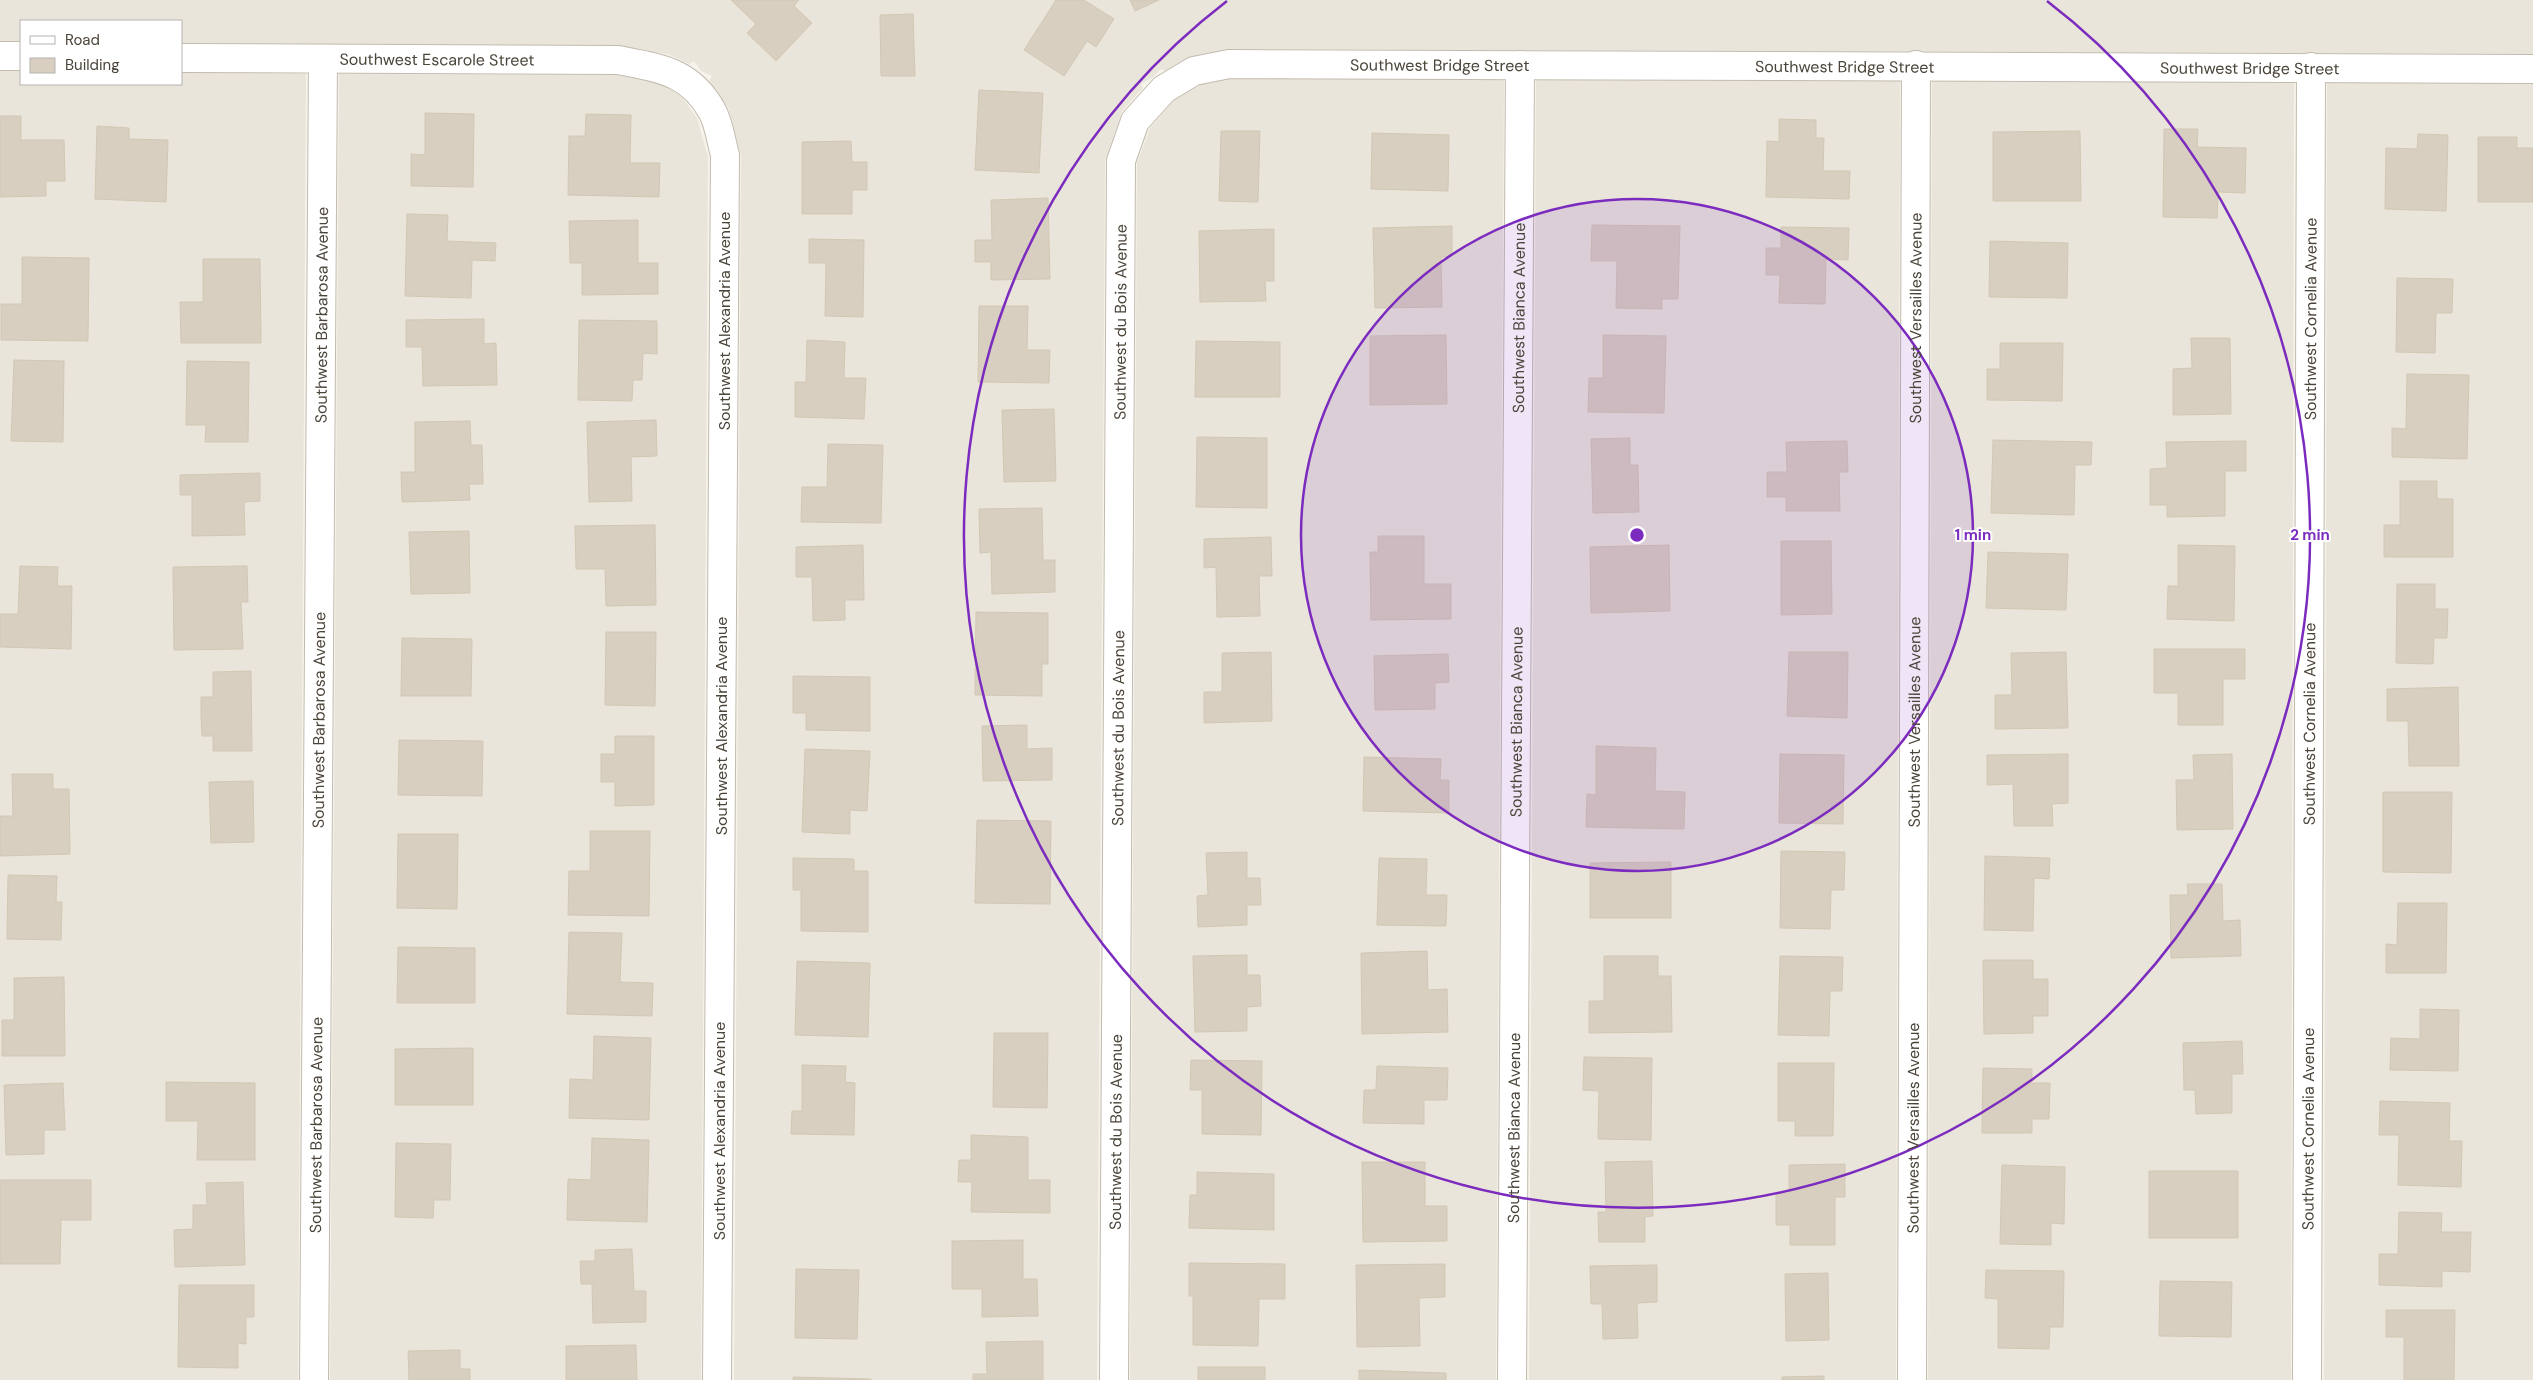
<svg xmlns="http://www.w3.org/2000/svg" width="2533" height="1380" font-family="'DM Sans',sans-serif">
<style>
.residential{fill:#eae5da}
.building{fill:#d8cfc1;stroke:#d3c7b4}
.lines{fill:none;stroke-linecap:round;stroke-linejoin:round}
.minor-casing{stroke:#c2bbae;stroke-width:30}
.minor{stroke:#fff;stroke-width:28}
.ring{fill:none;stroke:#7b2cbf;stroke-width:2.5}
.labels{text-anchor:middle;stroke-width:4;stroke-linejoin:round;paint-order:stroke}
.street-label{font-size:16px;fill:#4b4439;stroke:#fff}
.centre{fill:#7b2cbf;stroke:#fff;stroke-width:2.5}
.ring-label{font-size:15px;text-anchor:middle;font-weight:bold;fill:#7b2cbf;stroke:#fff;stroke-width:4;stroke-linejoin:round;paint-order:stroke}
</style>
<rect width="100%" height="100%" fill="#f6f3ec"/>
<path class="residential" d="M 0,0 L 2533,0 L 2533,54 L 1229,49 L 1191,57 L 1165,71 L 1161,69 L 1152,78 L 1141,84 L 1143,88 L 1122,111 L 1105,161 L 1097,1380 L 734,1380 L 741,155 L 728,108 L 709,81 L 712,76 L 701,71 L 694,61 L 689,64 L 668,54 L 618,46 L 181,43 L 181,21 L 21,21 L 21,41 L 0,41 Z
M 0,70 L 21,70 L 21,84 L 181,84 L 181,72 L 306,74 L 298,1380 L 0,1380 Z
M 339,74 L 617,75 L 659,83 L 679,93 L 697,118 L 708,157 L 701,1380 L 330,1380 Z
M 1231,78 L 1504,79 L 1496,1380 L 1130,1380 L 1137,163 L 1150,128 L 1174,100 L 1201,84 Z
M 1536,79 L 1900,79 L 1896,1380 L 1529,1380 Z
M 1932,79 L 2294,82 L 2291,1380 L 1928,1380 Z
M 2327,82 L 2533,83 L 2533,1380 L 2324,1380 Z"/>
<path class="building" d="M 731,0 L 799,0 L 794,6 L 812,23 L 776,61 L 747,33 L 756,24 Z
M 1056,0 L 1084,0 L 1114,19 L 1096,47 L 1087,41 L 1064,76 L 1024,50 Z
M 1130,0 L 1159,0 L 1135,11 Z
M 913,14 L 915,76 L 881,76 L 880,15 Z
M 979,90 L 1043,93 L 1039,173 L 975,170 Z
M 425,113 L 474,114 L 473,187 L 411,186 L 411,154 L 425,155 Z
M 586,114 L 631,115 L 630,163 L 660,163 L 659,197 L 568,195 L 569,136 L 585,136 Z
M 0,116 L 21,116 L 21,140 L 64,140 L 65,181 L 46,181 L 46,196 L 0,197 Z
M 1779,119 L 1816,120 L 1816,138 L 1824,138 L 1823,171 L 1850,171 L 1849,199 L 1766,197 L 1767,141 L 1779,142 Z
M 97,126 L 129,128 L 129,139 L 168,140 L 166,202 L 95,199 Z
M 2164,129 L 2198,129 L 2197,147 L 2246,148 L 2245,193 L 2218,192 L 2217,218 L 2163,217 Z
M 1221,131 L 1260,131 L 1258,202 L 1219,201 Z
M 2080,131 L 2081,201 L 1993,201 L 1993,132 Z
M 1372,133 L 1449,135 L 1448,191 L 1371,189 Z
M 2418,134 L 2448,135 L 2446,211 L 2385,209 L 2386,148 L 2417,149 Z
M 2478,137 L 2517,137 L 2517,148 L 2533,148 L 2533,202 L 2478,202 Z
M 851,141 L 852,162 L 867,162 L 867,190 L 852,190 L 852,214 L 802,214 L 802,142 Z
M 1048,198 L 1050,279 L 991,280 L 991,262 L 975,262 L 975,240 L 992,240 L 991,200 Z
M 407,214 L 448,215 L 447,241 L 496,243 L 495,261 L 472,260 L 471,298 L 405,296 Z
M 638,220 L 638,263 L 658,263 L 658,294 L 582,295 L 582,263 L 570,263 L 569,221 Z
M 1592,225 L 1680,226 L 1678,299 L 1662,299 L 1662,309 L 1616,308 L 1617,261 L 1591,261 Z
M 1452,226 L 1452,256 L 1441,257 L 1442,307 L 1375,308 L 1373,228 Z
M 1781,227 L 1849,228 L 1848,260 L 1826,259 L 1825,304 L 1779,303 L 1780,275 L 1766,275 L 1766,248 L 1781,248 Z
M 1274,229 L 1274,281 L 1265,281 L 1266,301 L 1200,302 L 1199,231 Z
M 809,239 L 864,240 L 863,317 L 825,316 L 826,263 L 809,263 Z
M 1990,241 L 2068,243 L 2067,298 L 1989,297 Z
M 22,257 L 89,258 L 88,341 L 1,340 L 1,304 L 22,304 Z
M 203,259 L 260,259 L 261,343 L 181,343 L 180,302 L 203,302 Z
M 2397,278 L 2453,279 L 2452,313 L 2436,313 L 2435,353 L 2396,352 Z
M 979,306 L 1028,306 L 1027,350 L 1050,350 L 1049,383 L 978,382 Z
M 484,319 L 484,344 L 496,343 L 497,385 L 423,386 L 422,347 L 406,347 L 406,320 Z
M 579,320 L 657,321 L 657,354 L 643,353 L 642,380 L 633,380 L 632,401 L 578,400 Z
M 1446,335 L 1447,404 L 1370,405 L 1370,336 Z
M 1603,335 L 1666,336 L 1664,413 L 1588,412 L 1589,378 L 1603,378 Z
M 2191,338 L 2230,338 L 2231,414 L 2173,415 L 2173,369 L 2192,368 Z
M 807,340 L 845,342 L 844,378 L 866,378 L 864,419 L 795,417 L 795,382 L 806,382 Z
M 1196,341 L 1280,342 L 1280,397 L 1195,397 Z
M 2000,343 L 2063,343 L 2062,401 L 1987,400 L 1987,369 L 2000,369 Z
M 14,360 L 64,361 L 63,442 L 11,441 Z
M 187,361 L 249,362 L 248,442 L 205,442 L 206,425 L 186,425 Z
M 2407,374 L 2469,375 L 2467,459 L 2392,457 L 2392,428 L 2406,429 Z
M 1054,409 L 1056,481 L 1004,482 L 1002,410 Z
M 656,420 L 657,456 L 631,457 L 632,501 L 589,502 L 587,422 Z
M 470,421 L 471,445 L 482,445 L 483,484 L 469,484 L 470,500 L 402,502 L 401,472 L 415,472 L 415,422 Z
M 1197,437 L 1267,438 L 1267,508 L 1196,507 Z
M 1630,438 L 1630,465 L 1638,465 L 1639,512 L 1593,513 L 1591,439 Z
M 1993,440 L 2092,442 L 2091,465 L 2075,465 L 2074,515 L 1991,513 Z
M 1847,441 L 1848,472 L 1839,472 L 1840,511 L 1786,511 L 1786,497 L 1767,497 L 1767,472 L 1787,472 L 1786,442 Z
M 2246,441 L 2246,471 L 2225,471 L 2225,516 L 2167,517 L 2167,505 L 2150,505 L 2150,469 L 2167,468 L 2166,442 Z
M 828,444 L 883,445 L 881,523 L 801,522 L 802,487 L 827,487 Z
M 260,473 L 260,501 L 244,502 L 245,535 L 192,536 L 192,495 L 180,495 L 180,475 Z
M 2400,481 L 2437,481 L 2437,499 L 2453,499 L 2453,557 L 2384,557 L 2384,525 L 2400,525 Z
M 1042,508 L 1043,560 L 1055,560 L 1055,592 L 992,594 L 991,552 L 980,553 L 979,509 Z
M 655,525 L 656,605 L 606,606 L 605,569 L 576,569 L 575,526 Z
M 469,531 L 470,593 L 411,594 L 409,532 Z
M 1378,536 L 1424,536 L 1424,584 L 1451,584 L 1451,619 L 1371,620 L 1370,552 L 1378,552 Z
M 1271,537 L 1272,576 L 1259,576 L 1260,616 L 1217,617 L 1216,567 L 1204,568 L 1204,539 Z
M 1781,541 L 1831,541 L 1832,614 L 1781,615 Z
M 863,545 L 864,600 L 845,600 L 845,620 L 813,621 L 812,577 L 796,577 L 796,547 Z
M 1669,545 L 1670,611 L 1591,613 L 1590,547 Z
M 2178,545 L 2235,546 L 2234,621 L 2167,619 L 2168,586 L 2178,586 Z
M 1988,552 L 2068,554 L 2066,610 L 1986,608 Z
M 20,566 L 58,567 L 57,586 L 72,586 L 71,649 L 0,647 L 0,614 L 18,614 Z
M 247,566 L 248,602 L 241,602 L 243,649 L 174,650 L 173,567 Z
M 2397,584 L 2435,584 L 2435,609 L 2448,609 L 2447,638 L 2434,638 L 2433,664 L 2396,663 Z
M 976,612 L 1048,613 L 1048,664 L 1042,664 L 1042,696 L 975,695 Z
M 606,632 L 656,632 L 655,706 L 605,705 Z
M 402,638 L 472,639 L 471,696 L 401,696 Z
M 2154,649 L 2245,649 L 2245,679 L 2223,679 L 2223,725 L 2178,725 L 2178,693 L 2154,693 Z
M 1271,652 L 1272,721 L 1204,723 L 1204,692 L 1222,692 L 1222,653 Z
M 1789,652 L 1848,652 L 1847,718 L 1787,716 Z
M 2066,652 L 2068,728 L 1995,729 L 1995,695 L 2012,695 L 2011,653 Z
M 1448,654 L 1449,682 L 1435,683 L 1435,709 L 1375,710 L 1374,656 Z
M 251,671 L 252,751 L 213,751 L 213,736 L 202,736 L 201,716 L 201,697 L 213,697 L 213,672 Z
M 793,676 L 870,677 L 870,731 L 806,730 L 806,713 L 793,713 Z
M 2458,687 L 2459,766 L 2409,766 L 2408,721 L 2387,721 L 2387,689 Z
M 1027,725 L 1027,749 L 1052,748 L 1052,780 L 983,781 L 982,726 Z
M 615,736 L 654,736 L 654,805 L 615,806 L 615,782 L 601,782 L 601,754 L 615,754 Z
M 399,740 L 483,741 L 482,796 L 398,795 Z
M 1596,746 L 1656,748 L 1655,791 L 1685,792 L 1684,829 L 1586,827 L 1587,794 L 1596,795 Z
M 805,749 L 870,751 L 867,811 L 850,810 L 850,834 L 802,832 Z
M 1780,754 L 1844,755 L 1843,824 L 1779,823 Z
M 2068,754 L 2068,803 L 2052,804 L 2053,826 L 2014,826 L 2013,784 L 1987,785 L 1987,755 Z
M 2232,754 L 2233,829 L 2177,830 L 2176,780 L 2194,780 L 2193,755 Z
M 1364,757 L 1441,759 L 1440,780 L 1449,780 L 1449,813 L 1363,811 Z
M 12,774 L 53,774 L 53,789 L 69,789 L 70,854 L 0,856 L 0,816 L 13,816 Z
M 253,781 L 254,842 L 211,843 L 209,782 Z
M 2383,792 L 2452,792 L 2451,873 L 2383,872 Z
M 977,820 L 1051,821 L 1050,904 L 975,903 Z
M 590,831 L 650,831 L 649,916 L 568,915 L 569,871 L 590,871 Z
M 398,834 L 458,834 L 457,909 L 397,908 Z
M 1781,851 L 1845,852 L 1844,890 L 1831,890 L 1830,929 L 1780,928 Z
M 1247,852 L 1247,878 L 1260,878 L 1261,905 L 1247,905 L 1247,925 L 1198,927 L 1197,896 L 1208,895 L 1206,853 Z
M 1985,856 L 2050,858 L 2049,879 L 2034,878 L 2033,931 L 1984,930 Z
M 793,858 L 854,859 L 854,871 L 868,871 L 868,932 L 801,931 L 801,890 L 793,890 Z
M 1379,858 L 1427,859 L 1426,895 L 1447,895 L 1446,926 L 1377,925 Z
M 1671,862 L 1671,918 L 1590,918 L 1590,863 Z
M 8,875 L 57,876 L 56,902 L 62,902 L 61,940 L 7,939 Z
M 2187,884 L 2222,884 L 2223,921 L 2240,920 L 2241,956 L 2171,958 L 2170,895 L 2188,895 Z
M 2398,903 L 2447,903 L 2446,973 L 2386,973 L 2386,944 L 2397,945 Z
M 569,932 L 622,933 L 620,982 L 653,983 L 652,1016 L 567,1014 Z
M 398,947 L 475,948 L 475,1003 L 397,1003 Z
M 1427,951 L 1428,990 L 1447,989 L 1448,1032 L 1362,1034 L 1361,953 Z
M 1247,955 L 1247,975 L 1260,975 L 1261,1006 L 1247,1007 L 1247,1031 L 1195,1032 L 1193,956 Z
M 1604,956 L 1658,956 L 1658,976 L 1671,976 L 1672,1032 L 1589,1033 L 1589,1001 L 1604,1001 Z
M 1780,956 L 1843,957 L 1842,991 L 1830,991 L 1829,1036 L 1778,1035 Z
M 1983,960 L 2033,960 L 2033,979 L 2048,979 L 2048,1016 L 2033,1016 L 2033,1033 L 1984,1034 Z
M 797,961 L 870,963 L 868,1037 L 795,1035 Z
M 64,977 L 65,1056 L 2,1056 L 2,1020 L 14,1020 L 14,978 Z
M 2420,1009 L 2459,1010 L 2458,1071 L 2390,1070 L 2391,1038 L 2420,1039 Z
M 994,1033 L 1048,1033 L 1047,1108 L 993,1107 Z
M 594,1036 L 651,1038 L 649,1120 L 569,1118 L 570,1079 L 593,1080 Z
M 2242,1041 L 2243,1074 L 2232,1074 L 2232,1113 L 2196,1114 L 2195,1090 L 2184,1090 L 2183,1043 Z
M 473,1048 L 473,1105 L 395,1105 L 395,1049 Z
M 1584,1057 L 1652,1058 L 1651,1140 L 1598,1139 L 1599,1091 L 1583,1090 Z
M 1191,1060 L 1262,1061 L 1261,1135 L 1202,1134 L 1202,1090 L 1190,1090 Z
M 1778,1063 L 1834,1063 L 1833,1136 L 1795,1136 L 1795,1121 L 1778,1121 Z
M 802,1065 L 846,1066 L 845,1082 L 855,1083 L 854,1135 L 791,1134 L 792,1111 L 802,1111 Z
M 1377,1066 L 1448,1068 L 1447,1100 L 1424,1100 L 1424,1124 L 1363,1123 L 1364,1090 L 1376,1090 Z
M 1983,1068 L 2032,1069 L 2032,1083 L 2050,1083 L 2049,1119 L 2032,1119 L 2032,1133 L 1982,1133 Z
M 166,1082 L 255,1083 L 255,1160 L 197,1160 L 198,1121 L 166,1121 Z
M 63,1083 L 65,1130 L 44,1130 L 44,1154 L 6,1155 L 4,1085 Z
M 2380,1101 L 2450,1103 L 2449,1141 L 2462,1141 L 2461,1187 L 2398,1185 L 2399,1135 L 2379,1135 Z
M 971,1135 L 1028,1137 L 1028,1180 L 1050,1180 L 1050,1213 L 971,1212 L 972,1182 L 958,1182 L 959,1160 L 971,1160 Z
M 592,1138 L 649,1140 L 647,1222 L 567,1220 L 568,1179 L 591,1180 Z
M 396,1143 L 451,1144 L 450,1200 L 434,1200 L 433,1218 L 395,1217 Z
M 1652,1161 L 1653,1216 L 1645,1217 L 1645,1242 L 1599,1242 L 1598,1212 L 1606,1212 L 1605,1162 Z
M 1362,1162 L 1425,1162 L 1425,1206 L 1447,1206 L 1447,1241 L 1363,1242 Z
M 1845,1164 L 1845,1197 L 1835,1197 L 1835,1245 L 1790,1245 L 1790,1225 L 1776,1225 L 1776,1193 L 1789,1193 L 1789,1165 Z
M 2002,1165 L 2065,1167 L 2064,1224 L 2051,1223 L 2051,1245 L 2000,1244 Z
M 2149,1171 L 2238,1171 L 2238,1238 L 2149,1238 Z
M 1197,1172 L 1274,1174 L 1274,1230 L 1189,1228 L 1190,1195 L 1197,1195 Z
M 0,1180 L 91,1180 L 91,1220 L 61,1220 L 60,1264 L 0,1264 Z
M 243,1182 L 245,1265 L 175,1267 L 174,1230 L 193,1229 L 193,1205 L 207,1205 L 206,1183 Z
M 2399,1212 L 2442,1213 L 2441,1232 L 2471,1232 L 2470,1272 L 2442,1271 L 2442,1287 L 2379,1285 L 2379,1254 L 2398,1254 Z
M 1023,1240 L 1023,1279 L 1037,1279 L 1038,1316 L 982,1317 L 982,1289 L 952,1289 L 952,1241 Z
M 632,1249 L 634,1291 L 646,1291 L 646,1322 L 593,1323 L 592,1284 L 581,1284 L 580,1261 L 595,1261 L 595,1250 Z
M 1189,1263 L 1285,1264 L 1285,1299 L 1259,1299 L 1258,1346 L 1193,1345 L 1193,1296 L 1189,1296 Z
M 1445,1264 L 1445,1297 L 1419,1298 L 1420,1346 L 1357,1347 L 1356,1265 Z
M 1657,1265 L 1657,1302 L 1637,1303 L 1638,1338 L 1603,1339 L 1602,1304 L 1591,1304 L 1590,1266 Z
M 796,1269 L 859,1270 L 857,1339 L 795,1338 Z
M 1986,1270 L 2064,1271 L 2063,1327 L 2050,1327 L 2049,1349 L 1998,1348 L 1998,1299 L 1985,1298 Z
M 1828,1273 L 1829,1340 L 1786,1341 L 1785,1274 Z
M 2160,1281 L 2232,1282 L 2231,1337 L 2159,1336 Z
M 179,1285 L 254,1285 L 254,1317 L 246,1317 L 246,1344 L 238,1343 L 238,1368 L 178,1367 Z
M 2386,1310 L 2455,1310 L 2454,1380 L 2404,1380 L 2404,1337 L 2386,1337 Z
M 1043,1341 L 1043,1380 L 973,1380 L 973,1374 L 987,1374 L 986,1342 Z
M 636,1345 L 637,1380 L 566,1380 L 566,1346 Z
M 460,1350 L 460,1369 L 470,1369 L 470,1380 L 409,1380 L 408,1351 Z
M 1198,1367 L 1265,1367 L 1265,1380 L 1198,1380 Z
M 1359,1370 L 1446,1373 L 1446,1380 L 1359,1380 Z
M 1824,1376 L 1824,1380 L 1782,1380 L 1782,1377 Z
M 793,1377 L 871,1379 L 871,1380 L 793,1380 Z"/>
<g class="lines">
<defs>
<g id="minor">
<path d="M 0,56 L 21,56"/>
<path id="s1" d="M 181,58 L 618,60 C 659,68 690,71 712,111 C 719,123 721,141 725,155 L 717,1380"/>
<path id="s2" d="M 314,1380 L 323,60"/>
<path id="s3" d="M 1114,1380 L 1121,161 L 1135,121 L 1164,89 L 1194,71 L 1229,64 L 2533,69"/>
<path id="s4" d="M 1512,1380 L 1520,65"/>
<path id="s5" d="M 1912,1380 L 1916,65"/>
<path id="s6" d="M 2307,1380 L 2311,67"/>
</g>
</defs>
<use href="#minor" class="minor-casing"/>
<use href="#minor" class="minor"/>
</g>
<circle cx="1637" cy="535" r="336" fill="#7b2cbf" fill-opacity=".12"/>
<g class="ring">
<circle cx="1637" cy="535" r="336"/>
<path d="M2047 1A673 673 0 1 1 1227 1"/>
</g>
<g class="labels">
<g class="street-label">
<text dy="6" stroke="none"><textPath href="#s1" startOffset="256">Southwest Escarole Street</textPath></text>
<text dy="6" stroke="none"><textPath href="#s3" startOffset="1586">Southwest Bridge Street</textPath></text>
<text dy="6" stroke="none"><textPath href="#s3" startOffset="1991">Southwest Bridge Street</textPath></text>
<text dy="6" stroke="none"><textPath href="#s3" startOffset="2396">Southwest Bridge Street</textPath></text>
<text dy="6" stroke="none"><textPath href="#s2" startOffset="1065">Southwest Barbarosa Avenue</textPath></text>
<text dy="6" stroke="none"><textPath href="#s4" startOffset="1062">Southwest Bianca Avenue</textPath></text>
<text dy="6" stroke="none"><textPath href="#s5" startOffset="1062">Southwest Versailles Avenue</textPath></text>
<text dy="6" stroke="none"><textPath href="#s6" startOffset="1061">Southwest Cornelia Avenue</textPath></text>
<text transform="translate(724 321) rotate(-90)" y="6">Southwest Alexandria Avenue</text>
<text dy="6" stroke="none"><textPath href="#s3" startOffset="1058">Southwest du Bois Avenue</textPath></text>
<text dy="6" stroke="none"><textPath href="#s2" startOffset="660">Southwest Barbarosa Avenue</textPath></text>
<text dy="6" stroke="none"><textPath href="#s4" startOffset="658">Southwest Bianca Avenue</textPath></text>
<text dy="6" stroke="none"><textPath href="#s5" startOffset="658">Southwest Versailles Avenue</textPath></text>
<text dy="6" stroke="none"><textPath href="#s6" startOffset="656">Southwest Cornelia Avenue</textPath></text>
<text transform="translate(721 726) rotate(-90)" y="6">Southwest Alexandria Avenue</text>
<text dy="6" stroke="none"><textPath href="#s3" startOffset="652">Southwest du Bois Avenue</textPath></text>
<text dy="6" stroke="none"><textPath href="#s2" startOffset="255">Southwest Barbarosa Avenue</textPath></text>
<text dy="6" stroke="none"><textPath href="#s4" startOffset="252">Southwest Bianca Avenue</textPath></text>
<text dy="6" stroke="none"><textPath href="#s5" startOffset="252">Southwest Versailles Avenue</textPath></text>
<text dy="6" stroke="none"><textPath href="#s6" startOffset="251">Southwest Cornelia Avenue</textPath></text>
<text transform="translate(719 1131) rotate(-90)" y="6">Southwest Alexandria Avenue</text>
<text dy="6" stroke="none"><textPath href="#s3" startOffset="248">Southwest du Bois Avenue</textPath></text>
</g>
</g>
<circle cx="1637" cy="535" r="8" class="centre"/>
<g class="ring-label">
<text x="1973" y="540">1 min</text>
<text x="2310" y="540">2 min</text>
</g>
<rect x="20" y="20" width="162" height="65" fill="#ffffff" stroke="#b7b4b0"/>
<rect x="30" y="36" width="25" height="8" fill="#ffffff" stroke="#b7b4b0"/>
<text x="65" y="45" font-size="15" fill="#4b4439">Road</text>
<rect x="30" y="58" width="25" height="15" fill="#d8cfc1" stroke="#b7b4b0"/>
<text x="65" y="70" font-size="15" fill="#4b4439">Building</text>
</svg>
